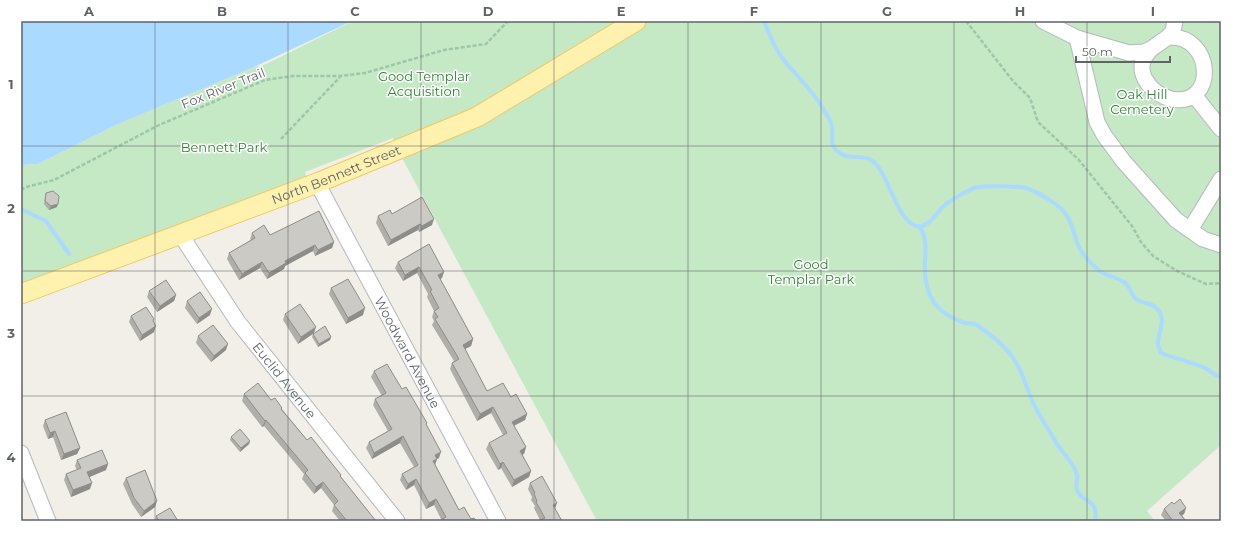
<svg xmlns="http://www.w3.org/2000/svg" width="1242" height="542" font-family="Montserrat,sans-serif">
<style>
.green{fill:#c5e8c5}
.water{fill:#aadaff}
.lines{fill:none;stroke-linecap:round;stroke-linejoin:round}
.stream{stroke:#aadaff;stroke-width:4}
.minor-casing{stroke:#b5b8bc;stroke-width:17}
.major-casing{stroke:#f2c960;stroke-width:21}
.path{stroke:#9cc7a9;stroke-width:2.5;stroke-dasharray:4 2;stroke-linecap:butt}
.minor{stroke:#fff;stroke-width:15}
.major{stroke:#fff2af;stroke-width:19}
.wall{fill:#afaea9}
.shaded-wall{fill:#8f8d8a}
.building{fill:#cccac5;stroke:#8f8d8a}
.grid{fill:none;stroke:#5f6368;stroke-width:1;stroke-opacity:0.55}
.labels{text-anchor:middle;stroke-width:3;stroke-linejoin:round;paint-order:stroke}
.park-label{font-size:13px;fill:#348238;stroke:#fff}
.street-label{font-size:13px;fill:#5f6368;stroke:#fff}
.neatline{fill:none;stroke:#5f6368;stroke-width:1.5}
.grid-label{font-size:13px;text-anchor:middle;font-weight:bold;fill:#5f6368}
</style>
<rect width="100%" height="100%" fill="#f1efe8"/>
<path class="green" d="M 353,21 L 1221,21 L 1221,445 L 1147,511 L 1155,521 L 597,521 L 402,158 L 393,138 L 305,172 L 308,181 L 21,288 L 21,165 L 38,164 L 116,125 L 257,66 L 262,66 Z"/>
<path class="water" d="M 21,21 L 352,21 L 252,68 L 116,125 L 38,164 L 21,165 Z"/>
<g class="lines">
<path class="stream" d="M 764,21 C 769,33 773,45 780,55 C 794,74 812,89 824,110 C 826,114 830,119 831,123 C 835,132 828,141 836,150 C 848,163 865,151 876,164 C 889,178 898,221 916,226 C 928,230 937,211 945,205 C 952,199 970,189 978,187 C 987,186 1018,186 1026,188 C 1038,192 1061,205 1067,216 C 1074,227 1075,241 1081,251 C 1085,257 1091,263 1096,268 C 1103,276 1115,276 1124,282 C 1131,286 1131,298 1139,301 C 1146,304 1153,303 1158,310 C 1167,322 1157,333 1158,344 C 1158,346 1160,350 1161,353 C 1176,359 1192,362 1207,369 C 1212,372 1215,376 1221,377
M 21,209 L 46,221 L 69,254
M 920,227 C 929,242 924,255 925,272 C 925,281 928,292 933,301 C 940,312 953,319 965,323 C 969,324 973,323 977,325 C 987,332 997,340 1005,348 C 1021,364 1025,385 1034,405 C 1040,416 1047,428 1054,439 C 1060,451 1074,462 1077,475 C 1078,480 1075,485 1077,490 C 1081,504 1099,496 1095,521"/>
<defs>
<g id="minor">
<path d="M 1043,21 L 1077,38 L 1129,53 L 1144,52 L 1151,49 L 1168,37 L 1173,31 L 1175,21"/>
<path d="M 1077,38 L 1094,109 L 1097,122 L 1104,135 L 1124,162 L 1176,220 L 1203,239 L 1221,245"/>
<path d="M 1151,49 C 1142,59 1139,67 1145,79 C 1151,90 1160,96 1171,99 C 1218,108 1214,34 1168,37"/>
<path d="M 1194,95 L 1221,129"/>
<path id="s1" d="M 317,183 L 498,521"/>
<path d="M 1190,230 L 1221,179"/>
<path id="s2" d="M 180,234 L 238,322 L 397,521"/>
<path d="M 21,453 L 48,521"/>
</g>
<g id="major">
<path id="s3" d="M 21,294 L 317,183 L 477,117 L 636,21"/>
</g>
</defs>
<use href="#minor" class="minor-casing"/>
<use href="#major" class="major-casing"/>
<path class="path" d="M 966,21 L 1013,81 L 1030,98 L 1038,122 L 1079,160 L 1132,226 L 1141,242 L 1153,256 L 1177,271 L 1206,284 L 1221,283
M 281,139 L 340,77
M 21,190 L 26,187 L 54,180 L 159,125 L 265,80 L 293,76 L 340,76 L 365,73 L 444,50 L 486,44 L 508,21"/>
<use href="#minor" class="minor"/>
<use href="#major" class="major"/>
</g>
<path class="wall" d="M 46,193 L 57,207 L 49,210 L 44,204 L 45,197 Z
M 392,214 L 432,225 L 419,232 L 418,230 L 388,246 L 376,223 L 378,216 Z
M 252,233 L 270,235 L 334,242 L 332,248 L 315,256 L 313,251 L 285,266 L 284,269 L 267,279 L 260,268 L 239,280 L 227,259 L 229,253 L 251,240 L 250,239 Z
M 429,244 L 442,278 L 440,279 L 473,339 L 471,346 L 465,349 L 487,391 L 511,397 L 527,414 L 525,420 L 514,426 L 526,447 L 524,454 L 522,454 L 531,471 L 529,477 L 512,487 L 501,468 L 498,470 L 486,449 L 489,443 L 503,435 L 491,413 L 477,421 L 450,369 L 452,363 L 454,361 L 432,325 L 434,321 L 432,317 L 434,311 L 427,297 L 428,294 L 417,273 L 403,281 L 395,268 L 398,262 Z
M 331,288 L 363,315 L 346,324 L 329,294 Z
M 149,291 L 176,295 L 174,301 L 157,312 L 147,297 Z
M 187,301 L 210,315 L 197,324 L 185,308 Z
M 285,314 L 314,333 L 331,337 L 330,340 L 318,347 L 312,337 L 313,334 L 298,344 L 283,320 Z
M 131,316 L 154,319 L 153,322 L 154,332 L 140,341 L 129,322 Z
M 198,336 L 226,350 L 211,362 L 196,343 Z
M 374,371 L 402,389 L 426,425 L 439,458 L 437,459 L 435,464 L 459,510 L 471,519 L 476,521 L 440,521 L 441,519 L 434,505 L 426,509 L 414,485 L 406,490 L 400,480 L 402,474 L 414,467 L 400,443 L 372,459 L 366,448 L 369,442 L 388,431 L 373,405 L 375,399 L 382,396 L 371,377 Z
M 244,394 L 271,400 L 282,408 L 282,409 L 307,440 L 341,475 L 340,476 L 376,521 L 340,521 L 332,511 L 334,505 L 321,488 L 314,494 L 302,479 L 304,474 L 264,426 L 262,427 L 242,401 Z
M 45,420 L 80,448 L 77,454 L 61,460 L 53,437 L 48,439 L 43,426 Z
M 231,437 L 250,441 L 249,444 L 240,452 L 230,440 Z
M 77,460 L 108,464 L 106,470 L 89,477 L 90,489 L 71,497 L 64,480 L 66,474 L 77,470 L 75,466 Z
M 126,478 L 155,507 L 141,517 L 132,504 L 123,484 Z
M 530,483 L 555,509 L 562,521 L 540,520 L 534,508 L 535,506 L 531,500 L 532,497 L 528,489 Z
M 1174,504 L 1186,508 L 1184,514 L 1182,515 L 1186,521 L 1166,521 L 1161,515 L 1164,509 Z
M 156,516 L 178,521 L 155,521 Z"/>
<path class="shaded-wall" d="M 58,204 L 57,207 L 49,210 L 51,206 Z
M 434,219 L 432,225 L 419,232 L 422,226 Z
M 420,224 L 418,230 L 388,246 L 391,240 Z
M 334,242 L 332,248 L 315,256 L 318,250 Z
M 315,245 L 313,251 L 285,266 L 284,269 L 267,279 L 269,273 L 285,261 Z
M 262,262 L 260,268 L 239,280 L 242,274 Z
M 419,267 L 417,273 L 403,281 L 405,275 Z
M 444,272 L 442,278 L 435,282 L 438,275 Z
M 176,295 L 174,301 L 157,312 L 160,306 Z
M 365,308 L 363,315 L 346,324 L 348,318 Z
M 212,309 L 210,315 L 197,324 L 199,318 Z
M 156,326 L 154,332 L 140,341 L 142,335 Z
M 316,327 L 314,333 L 298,344 L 301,337 Z
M 331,337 L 330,340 L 318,347 L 319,344 Z
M 473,339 L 471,346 L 461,351 L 463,345 Z
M 228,344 L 226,350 L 211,362 L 214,356 Z
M 493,407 L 491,413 L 477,421 L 480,414 Z
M 527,414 L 525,420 L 509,428 L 512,422 Z
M 266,420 L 264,426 L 262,427 L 265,421 Z
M 55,431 L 53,437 L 48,439 L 50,433 Z
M 403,436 L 400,443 L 372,459 L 374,453 Z
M 250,441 L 249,444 L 240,452 L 241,448 Z
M 526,447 L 524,454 L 518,457 L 520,451 Z
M 80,448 L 77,454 L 61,460 L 64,454 Z
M 441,452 L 439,458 L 433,461 L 435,455 Z
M 437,459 L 435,465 L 433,461 Z
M 503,462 L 501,468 L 498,470 L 500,464 Z
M 108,464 L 106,470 L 85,479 L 87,472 Z
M 531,471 L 529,477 L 512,487 L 514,480 Z
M 416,479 L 414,485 L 406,490 L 408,484 Z
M 323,482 L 321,488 L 314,494 L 316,487 Z
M 92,483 L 90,489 L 71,497 L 73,490 Z
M 436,499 L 434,505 L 426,509 L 429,503 Z
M 157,501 L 155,507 L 141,517 L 144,511 Z
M 557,503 L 555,509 L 553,505 Z
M 1186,508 L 1184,514 L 1177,519 L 1179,513 Z"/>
<path class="building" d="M 53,191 L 59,196 L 58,204 L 51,206 L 45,201 L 46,193 Z
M 422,197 L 434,219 L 422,226 L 420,224 L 391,240 L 378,216 L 390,210 L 392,214 Z
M 319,211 L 334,242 L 318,250 L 315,245 L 285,261 L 286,263 L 269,273 L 262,262 L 242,274 L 229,253 L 255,238 L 252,233 L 264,225 L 270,235 Z
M 429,244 L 444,272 L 438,275 L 473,339 L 463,345 L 487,391 L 503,383 L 511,397 L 516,394 L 527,414 L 512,422 L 526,447 L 520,451 L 531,471 L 514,480 L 503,462 L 500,464 L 489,443 L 507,433 L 493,407 L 480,414 L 452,363 L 459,359 L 435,319 L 438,317 L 434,311 L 439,308 L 430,291 L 432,290 L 419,267 L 405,275 L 398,262 Z
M 348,279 L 365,308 L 348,318 L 331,288 Z
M 166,280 L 176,295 L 160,306 L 149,291 Z
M 200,292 L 212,309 L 199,318 L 187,301 Z
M 300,304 L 316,327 L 301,337 L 285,314 Z
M 146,307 L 154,319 L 153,321 L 156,326 L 142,335 L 131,316 Z
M 213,325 L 228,344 L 214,356 L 198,336 Z
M 325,326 L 331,337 L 319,344 L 313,334 Z
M 387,364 L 402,389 L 406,387 L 427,423 L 426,424 L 441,452 L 435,455 L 437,459 L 433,461 L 459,510 L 464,507 L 471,519 L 474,518 L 476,521 L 441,521 L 441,520 L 446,517 L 436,499 L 429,503 L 416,479 L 408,484 L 402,474 L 418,465 L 403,436 L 374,453 L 369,442 L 392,429 L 375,399 L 386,393 L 374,371 Z
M 258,383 L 271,400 L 275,398 L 282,408 L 281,409 L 307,440 L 311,437 L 341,475 L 340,476 L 376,521 L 347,521 L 334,505 L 338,501 L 323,482 L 316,487 L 305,473 L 308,470 L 266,420 L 265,421 L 244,394 Z
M 66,412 L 80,448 L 64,454 L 55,431 L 50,433 L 45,420 Z
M 240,429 L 250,441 L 241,448 L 231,437 Z
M 102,450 L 108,464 L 87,472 L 92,483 L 73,490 L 66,474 L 81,468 L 77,460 Z
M 145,470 L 157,501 L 144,511 L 134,498 L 126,478 Z
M 542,476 L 557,503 L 553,505 L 562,521 L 538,521 L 545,518 L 536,502 L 537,501 L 534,494 L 535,493 L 530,483 Z
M 1180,499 L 1186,508 L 1179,513 L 1186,521 L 1173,521 L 1164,509 L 1172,502 L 1174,504 Z
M 170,508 L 178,521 L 159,521 L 156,516 Z"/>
<path class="grid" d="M 155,21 L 155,521M 288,21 L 288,521M 421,21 L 421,521M 554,21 L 554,521M 688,21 L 688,521M 821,21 L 821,521M 954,21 L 954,521M 1087,21 L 1087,521M 21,146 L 1221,146M 21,271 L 1221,271M 21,396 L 1221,396"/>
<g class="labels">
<g class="park-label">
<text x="424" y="81">Good Templar<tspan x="424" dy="15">Acquisition</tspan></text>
<text x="1142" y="99">Oak Hill<tspan x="1142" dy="15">Cemetery</tspan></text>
<text x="224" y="152">Bennett Park</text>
<text x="811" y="269">Good<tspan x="811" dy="15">Templar Park</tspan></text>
</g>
<g class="street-label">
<text transform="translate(223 88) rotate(-22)" y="5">Fox River Trail</text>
<text dy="5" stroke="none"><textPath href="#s3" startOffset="337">North Bennett Street</textPath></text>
<text dy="5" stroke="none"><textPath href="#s1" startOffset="192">Woodward Avenue</textPath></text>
<text dy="5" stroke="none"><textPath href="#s2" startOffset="180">Euclid Avenue</textPath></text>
</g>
</g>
<rect width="1242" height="542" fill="none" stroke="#ffffff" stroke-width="44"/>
<path d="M1076 56v6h94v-6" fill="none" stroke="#5f6368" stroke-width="2"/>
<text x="1082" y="56" font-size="12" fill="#5f6368" stroke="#ffffff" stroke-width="3" paint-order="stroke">50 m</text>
<rect x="22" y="22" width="1198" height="498" class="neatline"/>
<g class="grid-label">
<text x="89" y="16">A</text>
<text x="222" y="16">B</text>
<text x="355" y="16">C</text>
<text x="488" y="16">D</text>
<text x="621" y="16">E</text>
<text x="754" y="16">F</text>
<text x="887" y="16">G</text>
<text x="1020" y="16">H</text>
<text x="1153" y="16">I</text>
<text x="11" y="89">1</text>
<text x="11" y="213">2</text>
<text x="11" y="338">3</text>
<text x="11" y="462">4</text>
</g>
</svg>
